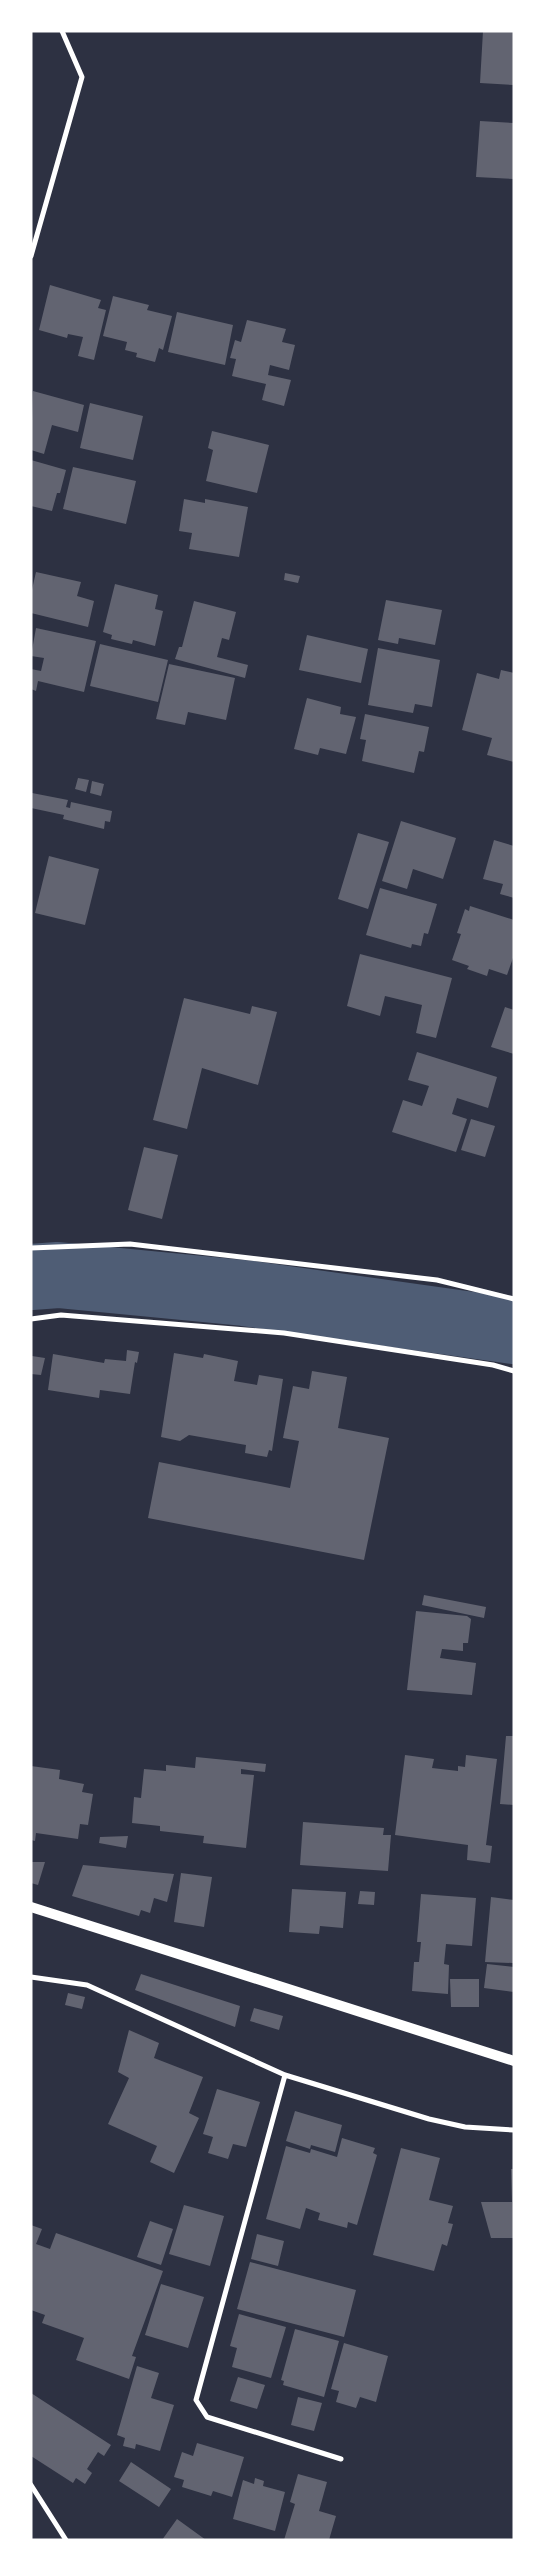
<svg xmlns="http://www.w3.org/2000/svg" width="545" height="2571" font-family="'Nunito Sans',sans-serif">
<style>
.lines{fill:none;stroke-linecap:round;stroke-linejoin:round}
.river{stroke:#4f5d75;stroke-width:66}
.building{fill:#626471}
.minor{stroke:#fff;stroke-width:5}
.secondary{stroke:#fff;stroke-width:10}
</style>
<rect width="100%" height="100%" fill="#2d3142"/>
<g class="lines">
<path class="river" d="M 31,1277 L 58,1275 L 244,1293 L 514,1331"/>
</g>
<path class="building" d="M 483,31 L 514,31 L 514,85 L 480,83 Z
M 480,121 L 514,123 L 514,179 L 476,177 Z
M 50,285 L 101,300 L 98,308 L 106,310 L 94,360 L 78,356 L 83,337 L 68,334 L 67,338 L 39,330 Z
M 113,296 L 149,305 L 147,310 L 172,316 L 163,350 L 159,348 L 155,362 L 136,357 L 137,353 L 125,350 L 127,342 L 103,336 Z
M 177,312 L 233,325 L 225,365 L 168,352 Z
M 247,320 L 286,329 L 282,342 L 295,345 L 289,370 L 270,365 L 268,375 L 291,380 L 284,406 L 262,400 L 266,384 L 232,376 L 236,359 L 230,358 L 235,340 L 241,342 Z
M 33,391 L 84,405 L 78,432 L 52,425 L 44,454 L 31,450 Z
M 90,403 L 143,416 L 133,460 L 80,448 Z
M 212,431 L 269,445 L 257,493 L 206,481 L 213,450 L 208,448 Z
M 31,460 L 66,470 L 60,493 L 57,493 L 52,511 L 31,506 Z
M 73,467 L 136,481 L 126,524 L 63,509 Z
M 184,499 L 205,503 L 205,499 L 248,507 L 239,557 L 189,549 L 192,533 L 179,531 Z
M 36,572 L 81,582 L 77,596 L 94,601 L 88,627 L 31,613 L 31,594 Z
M 285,573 L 300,576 L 298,583 L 284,580 Z
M 115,584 L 158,595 L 155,609 L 163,611 L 155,646 L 133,640 L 132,644 L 111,639 L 112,635 L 103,632 Z
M 386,600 L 442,610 L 435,645 L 399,638 L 398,644 L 378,640 Z
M 194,601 L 236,612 L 229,640 L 222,638 L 217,657 L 248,665 L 245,678 L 175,659 L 179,647 L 182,647 Z
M 36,628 L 96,641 L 84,692 L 38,681 L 36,691 L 31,689 L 31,669 L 41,671 L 44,658 L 31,656 Z
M 307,635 L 368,649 L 361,683 L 299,670 Z
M 100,644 L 168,660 L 158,702 L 90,686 Z
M 378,648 L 440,660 L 432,707 L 415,704 L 413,713 L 368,705 Z
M 169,664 L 235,678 L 226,720 L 188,712 L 185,725 L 156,719 Z
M 501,670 L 514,673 L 514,762 L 487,755 L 492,738 L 462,730 L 477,673 L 499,679 Z
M 307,698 L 341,707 L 340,714 L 356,717 L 346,754 L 320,748 L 318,755 L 294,749 Z
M 365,714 L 429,727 L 424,752 L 419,751 L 414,773 L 362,761 L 366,740 L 360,739 Z
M 78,778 L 89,780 L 86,792 L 75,789 Z
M 92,781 L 104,784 L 101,796 L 90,793 Z
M 32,793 L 68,800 L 66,807 L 70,808 L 71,802 L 112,811 L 110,822 L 105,821 L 104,829 L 63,819 L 64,815 L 31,808 Z
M 401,821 L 456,838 L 443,879 L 413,869 L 407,889 L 382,881 Z
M 358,833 L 389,842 L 368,909 L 338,899 Z
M 494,840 L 514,846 L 514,898 L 500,894 L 503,884 L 483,879 Z
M 49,856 L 99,869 L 85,925 L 35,913 Z
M 380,888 L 437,904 L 428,934 L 424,933 L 421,946 L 412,944 L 411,948 L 366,935 Z
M 470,906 L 514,920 L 514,955 L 507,975 L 489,969 L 487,976 L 467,969 L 469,966 L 452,960 L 461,934 L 457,933 L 465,909 L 469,911 Z
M 360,954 L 452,978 L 436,1038 L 416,1033 L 422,1005 L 385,996 L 380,1016 L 347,1006 Z
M 184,998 L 250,1014 L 252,1006 L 277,1012 L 258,1085 L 202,1068 L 187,1129 L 153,1120 Z
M 505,1007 L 514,1010 L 514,1054 L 491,1047 Z
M 417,1052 L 497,1077 L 488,1108 L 457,1098 L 452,1114 L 467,1119 L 456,1152 L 392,1132 L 403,1100 L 422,1106 L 429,1086 L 408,1080 Z
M 471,1119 L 495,1126 L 485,1157 L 461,1150 Z
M 144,1147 L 178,1155 L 162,1219 L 128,1210 Z
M 127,1350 L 139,1352 L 137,1363 L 135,1362 L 130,1394 L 100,1390 L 99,1398 L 48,1390 L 53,1354 L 104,1363 L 105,1359 L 126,1361 Z
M 174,1353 L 203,1358 L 204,1354 L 238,1361 L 234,1381 L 257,1385 L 259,1375 L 283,1379 L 272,1451 L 269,1450 L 267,1457 L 245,1453 L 246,1445 L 189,1435 L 180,1441 L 161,1437 Z
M 32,1356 L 45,1358 L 41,1375 L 31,1374 Z
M 312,1371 L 347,1377 L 338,1428 L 389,1438 L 364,1560 L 148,1518 L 159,1462 L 290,1488 L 299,1441 L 283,1438 L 293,1386 L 309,1389 Z
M 424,1595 L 486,1607 L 484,1618 L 422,1605 Z
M 416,1611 L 467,1616 L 471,1619 L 468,1643 L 463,1643 L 463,1651 L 442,1649 L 440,1658 L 476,1663 L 472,1695 L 407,1690 Z
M 506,1736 L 514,1736 L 514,1805 L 500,1804 Z
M 405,1755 L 434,1759 L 432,1768 L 458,1771 L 458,1766 L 465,1767 L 466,1755 L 497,1759 L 486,1845 L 492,1846 L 490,1863 L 467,1860 L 468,1845 L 395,1835 Z
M 196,1757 L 266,1764 L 265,1772 L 241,1769 L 241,1774 L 254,1775 L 246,1848 L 203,1843 L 204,1836 L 160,1831 L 160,1826 L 132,1823 L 134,1797 L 141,1798 L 144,1769 L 166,1771 L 166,1765 L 195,1768 Z
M 31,1766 L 60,1770 L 59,1779 L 84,1784 L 82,1792 L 93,1794 L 88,1825 L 80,1824 L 78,1839 L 36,1833 L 35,1841 L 31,1840 Z
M 303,1822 L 384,1828 L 383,1835 L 391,1835 L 388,1871 L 300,1865 Z
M 128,1836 L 126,1848 L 99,1843 L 100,1837 Z
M 31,1862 L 45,1862 L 38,1885 L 31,1883 Z
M 83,1865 L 174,1874 L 167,1902 L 154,1898 L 150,1913 L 141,1910 L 139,1916 L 72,1896 Z
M 181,1873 L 212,1877 L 204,1927 L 174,1922 Z
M 292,1889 L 346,1892 L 343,1928 L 320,1926 L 319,1934 L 289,1932 Z
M 360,1891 L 375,1892 L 374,1905 L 358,1904 Z
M 421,1894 L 476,1898 L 472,1946 L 446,1944 L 444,1964 L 449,1965 L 448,1994 L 412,1991 L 414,1962 L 419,1962 L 421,1942 L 417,1942 Z
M 491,1897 L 514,1900 L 513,1963 L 485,1962 Z
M 487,1964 L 514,1967 L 514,1992 L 484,1988 Z
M 141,1974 L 240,2006 L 235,2027 L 135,1990 Z
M 450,1979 L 479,1979 L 479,2007 L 451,2007 Z
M 68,1993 L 85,1997 L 82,2009 L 65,2005 Z
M 254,2008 L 283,2016 L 279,2030 L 250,2021 Z
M 129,2030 L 159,2043 L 154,2058 L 203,2077 L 189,2113 L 199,2118 L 174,2173 L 150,2162 L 157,2146 L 108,2124 L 129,2078 L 118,2072 Z
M 217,2089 L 260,2102 L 246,2147 L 233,2144 L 228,2159 L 208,2153 L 213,2137 L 203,2134 Z
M 295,2111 L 342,2125 L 335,2152 L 311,2145 L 310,2149 L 286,2141 Z
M 342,2138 L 375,2148 L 373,2153 L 377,2155 L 357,2225 L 348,2222 L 347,2228 L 318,2220 L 320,2213 L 306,2208 L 300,2229 L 266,2219 L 286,2146 L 310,2153 L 311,2149 L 337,2157 Z
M 401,2148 L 440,2158 L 429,2200 L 453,2206 L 448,2223 L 453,2224 L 447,2246 L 442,2244 L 434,2271 L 373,2255 Z
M 511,2169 L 514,2169 L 514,2238 L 491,2238 L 481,2202 L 512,2202 Z
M 184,2205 L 224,2216 L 210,2266 L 169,2254 Z
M 150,2221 L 173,2229 L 161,2265 L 137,2257 Z
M 31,2225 L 42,2229 L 36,2244 L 50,2249 L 56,2233 L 163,2271 L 132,2356 L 136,2357 L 129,2379 L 76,2360 L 84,2338 L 42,2323 L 45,2315 L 31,2310 Z
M 257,2234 L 284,2241 L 278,2266 L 251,2259 Z
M 250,2262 L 356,2290 L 344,2337 L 237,2309 Z
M 161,2284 L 204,2297 L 188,2348 L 145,2335 Z
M 239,2314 L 286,2327 L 271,2378 L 232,2367 L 237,2348 L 230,2346 Z
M 295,2329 L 339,2341 L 324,2397 L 283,2385 L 284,2381 L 281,2380 Z
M 344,2343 L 388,2356 L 376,2402 L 360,2397 L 356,2408 L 336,2402 L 339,2391 L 331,2389 Z
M 137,2366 L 159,2373 L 151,2398 L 174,2405 L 160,2451 L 136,2444 L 135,2449 L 123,2446 L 125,2438 L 117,2435 Z
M 238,2377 L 265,2385 L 257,2409 L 230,2401 Z
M 31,2393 L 111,2445 L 104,2456 L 98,2452 L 87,2469 L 92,2473 L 85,2484 L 76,2478 L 73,2483 L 31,2456 Z
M 298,2397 L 322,2403 L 314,2431 L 291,2425 Z
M 197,2443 L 244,2457 L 232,2497 L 213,2491 L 211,2496 L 182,2487 L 184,2480 L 174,2477 L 182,2452 L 193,2456 Z
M 131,2462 L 171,2489 L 159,2507 L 119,2481 Z
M 298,2474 L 327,2482 L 319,2511 L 336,2516 L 329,2540 L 284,2540 L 295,2504 L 290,2502 Z
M 255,2478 L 264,2481 L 263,2486 L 285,2492 L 275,2531 L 233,2519 L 243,2480 L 254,2484 Z
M 177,2519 L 206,2540 L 162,2540 Z"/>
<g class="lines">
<path class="minor" d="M 31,256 L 82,77 L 62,31
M 31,1248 L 130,1244 L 437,1280 L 514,1299
M 31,1319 L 61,1315 L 284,1333 L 493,1365 L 514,1371
M 31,1977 L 87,1985 L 285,2075 L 429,2119 L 465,2127 L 514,2130
M 285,2075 L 196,2400 L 207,2417 L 341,2459
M 31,2485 L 66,2540"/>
<path class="secondary" d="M 31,1907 L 514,2061"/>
</g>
<rect width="545" height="2571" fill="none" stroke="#ffffff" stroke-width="65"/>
</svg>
